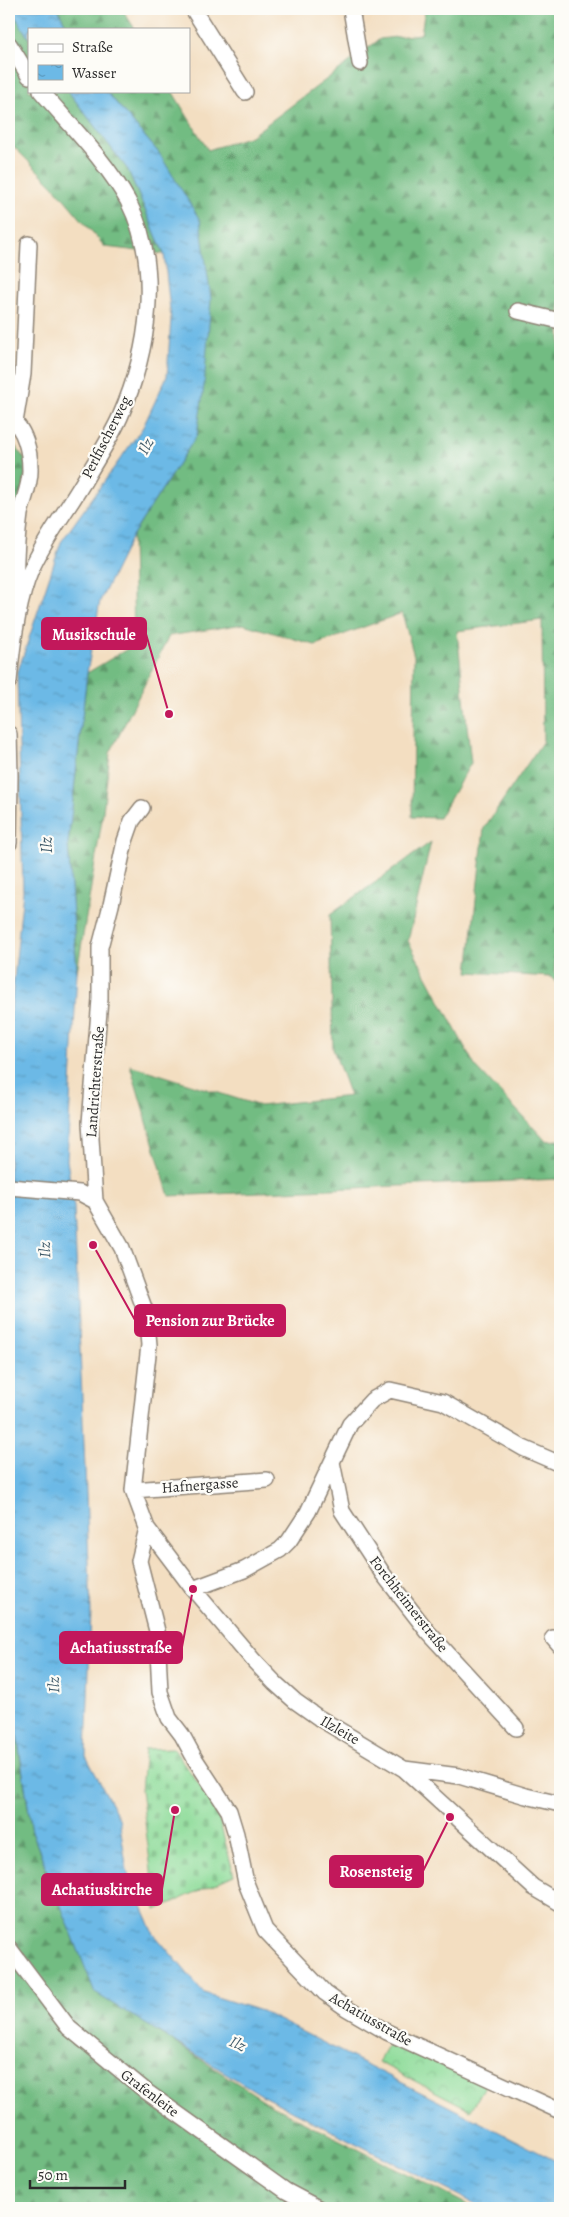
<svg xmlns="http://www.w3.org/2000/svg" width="569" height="2217" font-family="Alegreya,serif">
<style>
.forest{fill:url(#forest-firs);stroke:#4e7456}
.cemetery{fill:url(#cemetery-stones);stroke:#5c8462}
.park{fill:url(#park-crowns);stroke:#5c8462}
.water{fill:url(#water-ripples);stroke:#4c7288}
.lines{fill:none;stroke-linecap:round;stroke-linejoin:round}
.minor-casing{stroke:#8f8476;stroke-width:18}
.minor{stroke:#fff;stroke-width:15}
.labels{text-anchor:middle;stroke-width:4.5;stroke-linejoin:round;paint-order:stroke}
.street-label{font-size:15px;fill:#2b2b2b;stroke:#fdfcf7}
.water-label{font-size:16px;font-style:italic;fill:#425d6c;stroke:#fdfcf7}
.leader{fill:none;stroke:#c2185b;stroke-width:2}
.callout-dot{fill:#c2185b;stroke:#fdfcf7;stroke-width:2}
.callout{fill:#c2185b;stroke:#c2185b;stroke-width:2}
.callout-label{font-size:16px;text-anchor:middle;font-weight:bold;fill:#fff}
</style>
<defs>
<pattern id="forest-firs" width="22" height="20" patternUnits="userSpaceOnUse" patternTransform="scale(1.25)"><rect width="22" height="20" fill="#72bc82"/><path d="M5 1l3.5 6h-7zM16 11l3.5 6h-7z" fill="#5e996b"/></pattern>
<pattern id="cemetery-stones" width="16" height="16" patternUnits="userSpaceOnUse" patternTransform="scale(1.25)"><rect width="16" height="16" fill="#8edc9a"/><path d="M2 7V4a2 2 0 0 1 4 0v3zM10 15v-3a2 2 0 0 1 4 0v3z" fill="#7bbd85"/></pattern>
<pattern id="park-crowns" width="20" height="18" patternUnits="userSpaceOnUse" patternTransform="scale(1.25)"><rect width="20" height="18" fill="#8edc9a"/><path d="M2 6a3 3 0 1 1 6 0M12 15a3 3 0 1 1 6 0" fill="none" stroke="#7bbd85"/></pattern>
<pattern id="water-ripples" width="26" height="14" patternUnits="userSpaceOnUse" patternTransform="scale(1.25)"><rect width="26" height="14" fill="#6cb9e6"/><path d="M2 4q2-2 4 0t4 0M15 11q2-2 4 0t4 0" fill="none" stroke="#5997bb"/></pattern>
</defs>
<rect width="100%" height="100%" fill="#fdfcf7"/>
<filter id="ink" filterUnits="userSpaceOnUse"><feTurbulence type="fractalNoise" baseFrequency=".02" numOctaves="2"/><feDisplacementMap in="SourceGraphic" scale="10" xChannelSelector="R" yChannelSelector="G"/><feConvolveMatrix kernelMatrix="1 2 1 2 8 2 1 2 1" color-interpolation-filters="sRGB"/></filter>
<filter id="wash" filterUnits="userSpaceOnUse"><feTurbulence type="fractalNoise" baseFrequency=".0096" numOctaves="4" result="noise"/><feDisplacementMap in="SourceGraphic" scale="20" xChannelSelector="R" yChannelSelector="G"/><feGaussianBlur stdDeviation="1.12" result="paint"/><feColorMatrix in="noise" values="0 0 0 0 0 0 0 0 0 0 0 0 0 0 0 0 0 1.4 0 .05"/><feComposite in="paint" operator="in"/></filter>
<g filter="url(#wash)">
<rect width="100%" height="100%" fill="#f3dec1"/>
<path class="forest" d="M 9,9 L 11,9 L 29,39 L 29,91 L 68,91 L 128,170 L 164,254 L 105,247 L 54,187 L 9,142 Z
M 58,9 L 122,9 L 135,29 L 68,29 Z
M 425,9 L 560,9 L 560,912 L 554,973 L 560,976 L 560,987 L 551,977 L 468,972 L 484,828 L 543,741 L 542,620 L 457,631 L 471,763 L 439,818 L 412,817 L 414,656 L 402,613 L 315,645 L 243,624 L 169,636 L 110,753 L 102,820 L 77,972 L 68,844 L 87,673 L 134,645 L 132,536 L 197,435 L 159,153 L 106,91 L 172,91 L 208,150 L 251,136 L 380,39 L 421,34 Z
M 13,443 L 27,462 L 9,590 L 9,451 Z
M 431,842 L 408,941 L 475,1066 L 546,1141 L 560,1140 L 560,1179 L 169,1196 L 130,1065 L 260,1106 L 350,1096 L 333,1049 L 330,915 Z
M 9,1686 L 32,1832 L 95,1991 L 271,2105 L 474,2208 L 9,2208 Z"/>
<path class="cemetery" d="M 173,1748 L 216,1808 L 234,1875 L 156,1910 L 141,1790 L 145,1749 Z"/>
<path class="park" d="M 391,2041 L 485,2086 L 471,2110 L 378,2062 Z"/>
<path class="water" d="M 11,9 L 58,9 L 68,29 L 29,29 L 29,39 Z
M 68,91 L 106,91 L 159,153 L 200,220 L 211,299 L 204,386 L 197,435 L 132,536 L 100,601 L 87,673 L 68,844 L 77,972 L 67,1160 L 74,1207 L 91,1611 L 86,1756 L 119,1818 L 127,1871 L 154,1934 L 204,1993 L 261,2011 L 560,2163 L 560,2208 L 483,2208 L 265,2097 L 95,1993 L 32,1832 L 9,1682 L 9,1028 L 23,891 L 17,674 L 61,542 L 143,427 L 167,376 L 171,319 L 164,254 L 128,170 Z"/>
</g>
<g filter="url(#ink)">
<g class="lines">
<defs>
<path id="minor" d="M 193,9 L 245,92
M 351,9 L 360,63
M 9,44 L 29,76
M 518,311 L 560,321
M 9,419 C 25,426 30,453 30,469 C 31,484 23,500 20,514 C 16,544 14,576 17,606
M 15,422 L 23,374 L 29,244
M 9,681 C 12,646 17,603 31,570 C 46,536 69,508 87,476 C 98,457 111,437 120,417 C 149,351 162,267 128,201 C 106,161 71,126 41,91
M 9,734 L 10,776 L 9,843
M 142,808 L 132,821 L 125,841 L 111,905 L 100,947 L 100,999 L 90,1123 L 95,1201 L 122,1248 L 146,1313 L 149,1345 L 133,1490 L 147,1528 L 193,1589 L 254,1661 L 275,1683 L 295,1701 L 319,1718 L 404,1769 L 533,1887 L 560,1903
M 9,1187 L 80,1193 L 95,1201
M 332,1462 L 342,1511 L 383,1574 L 428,1632 L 516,1728
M 133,1490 L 267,1480
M 147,1528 L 139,1561 L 157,1631 L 160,1692 L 169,1718 L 182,1735 L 195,1759 L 229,1811 L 236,1834 L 246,1883 L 265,1930 L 325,1993 L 346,2008 L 387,2032 L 560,2111
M 193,1589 L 244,1570 L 280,1550 L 289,1541 L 308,1512 L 350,1424 L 372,1400 L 390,1390 L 443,1402 L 523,1448 L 560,1464
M 553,1638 L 560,1646
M 404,1769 L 459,1776 L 526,1796 L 560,1804
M 9,1948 L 69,2028 L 147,2092 L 286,2191 L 318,2208"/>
</defs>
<use href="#minor" class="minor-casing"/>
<use href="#minor" class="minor"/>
</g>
</g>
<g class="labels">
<g class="street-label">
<text transform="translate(106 437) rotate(-63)" y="5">Perlfischerweg</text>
<text transform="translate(95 1082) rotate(-86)" y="5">Landrichterstraße</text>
<text transform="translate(200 1485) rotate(-4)" y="5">Hafnergasse</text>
<text transform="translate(409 1604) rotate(52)" y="5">Forchheimerstraße</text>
<text transform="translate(340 1730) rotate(30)" y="5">Ilzleite</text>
<text transform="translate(371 2019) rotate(30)" y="5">Achatiusstraße</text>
<text transform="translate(150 2093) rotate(37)" y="5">Grafenleite</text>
</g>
<g class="water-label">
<text transform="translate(145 446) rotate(-62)" y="6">Ilz</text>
<text transform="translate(46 845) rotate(-90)" y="6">Ilz</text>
<text transform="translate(44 1250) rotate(-91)" y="6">Ilz</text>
<text transform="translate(53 1685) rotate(-91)" y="6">Ilz</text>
<text transform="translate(238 2043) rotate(26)" y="6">Ilz</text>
</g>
</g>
<path class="leader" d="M169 714L146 634M93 1245L135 1320M193 1589L182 1647M450 1817L423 1871M175 1810L162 1889"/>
<g class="callout-dot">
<circle cx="169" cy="714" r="5"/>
<circle cx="93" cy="1245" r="5"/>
<circle cx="193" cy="1589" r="5"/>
<circle cx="450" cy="1817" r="5"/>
<circle cx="175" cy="1810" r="5"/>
</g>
<g class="callout">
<rect x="42" y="618" width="104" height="31" rx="5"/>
<rect x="135" y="1305" width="150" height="31" rx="5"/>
<rect x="60" y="1632" width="122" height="31" rx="5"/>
<rect x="330" y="1856" width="93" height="31" rx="5"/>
<rect x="42" y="1874" width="120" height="31" rx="5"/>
</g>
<g class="callout-label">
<text x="94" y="640">Musikschule</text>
<text x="210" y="1326">Pension zur Brücke</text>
<text x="121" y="1653">Achatiusstraße</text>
<text x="376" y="1877">Rosensteig</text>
<text x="102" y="1895">Achatiuskirche</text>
</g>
<rect width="569" height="2217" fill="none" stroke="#fdfcf7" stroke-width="30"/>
<rect x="28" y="28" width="162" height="65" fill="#fdfcf7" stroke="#a9a8a5"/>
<rect x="38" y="44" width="25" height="8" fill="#ffffff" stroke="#a9a8a5"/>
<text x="72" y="52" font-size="15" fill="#2b2b2b">Straße</text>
<rect x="38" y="65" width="25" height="15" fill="url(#water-ripples)" stroke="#a9a8a5"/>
<text x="72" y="78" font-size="15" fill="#2b2b2b">Wasser</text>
<path d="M30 2180v8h95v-8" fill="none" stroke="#2b2b2b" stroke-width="2.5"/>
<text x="38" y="2180" font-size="15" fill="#2b2b2b" stroke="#fdfcf7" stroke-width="4" paint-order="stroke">50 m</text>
</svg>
